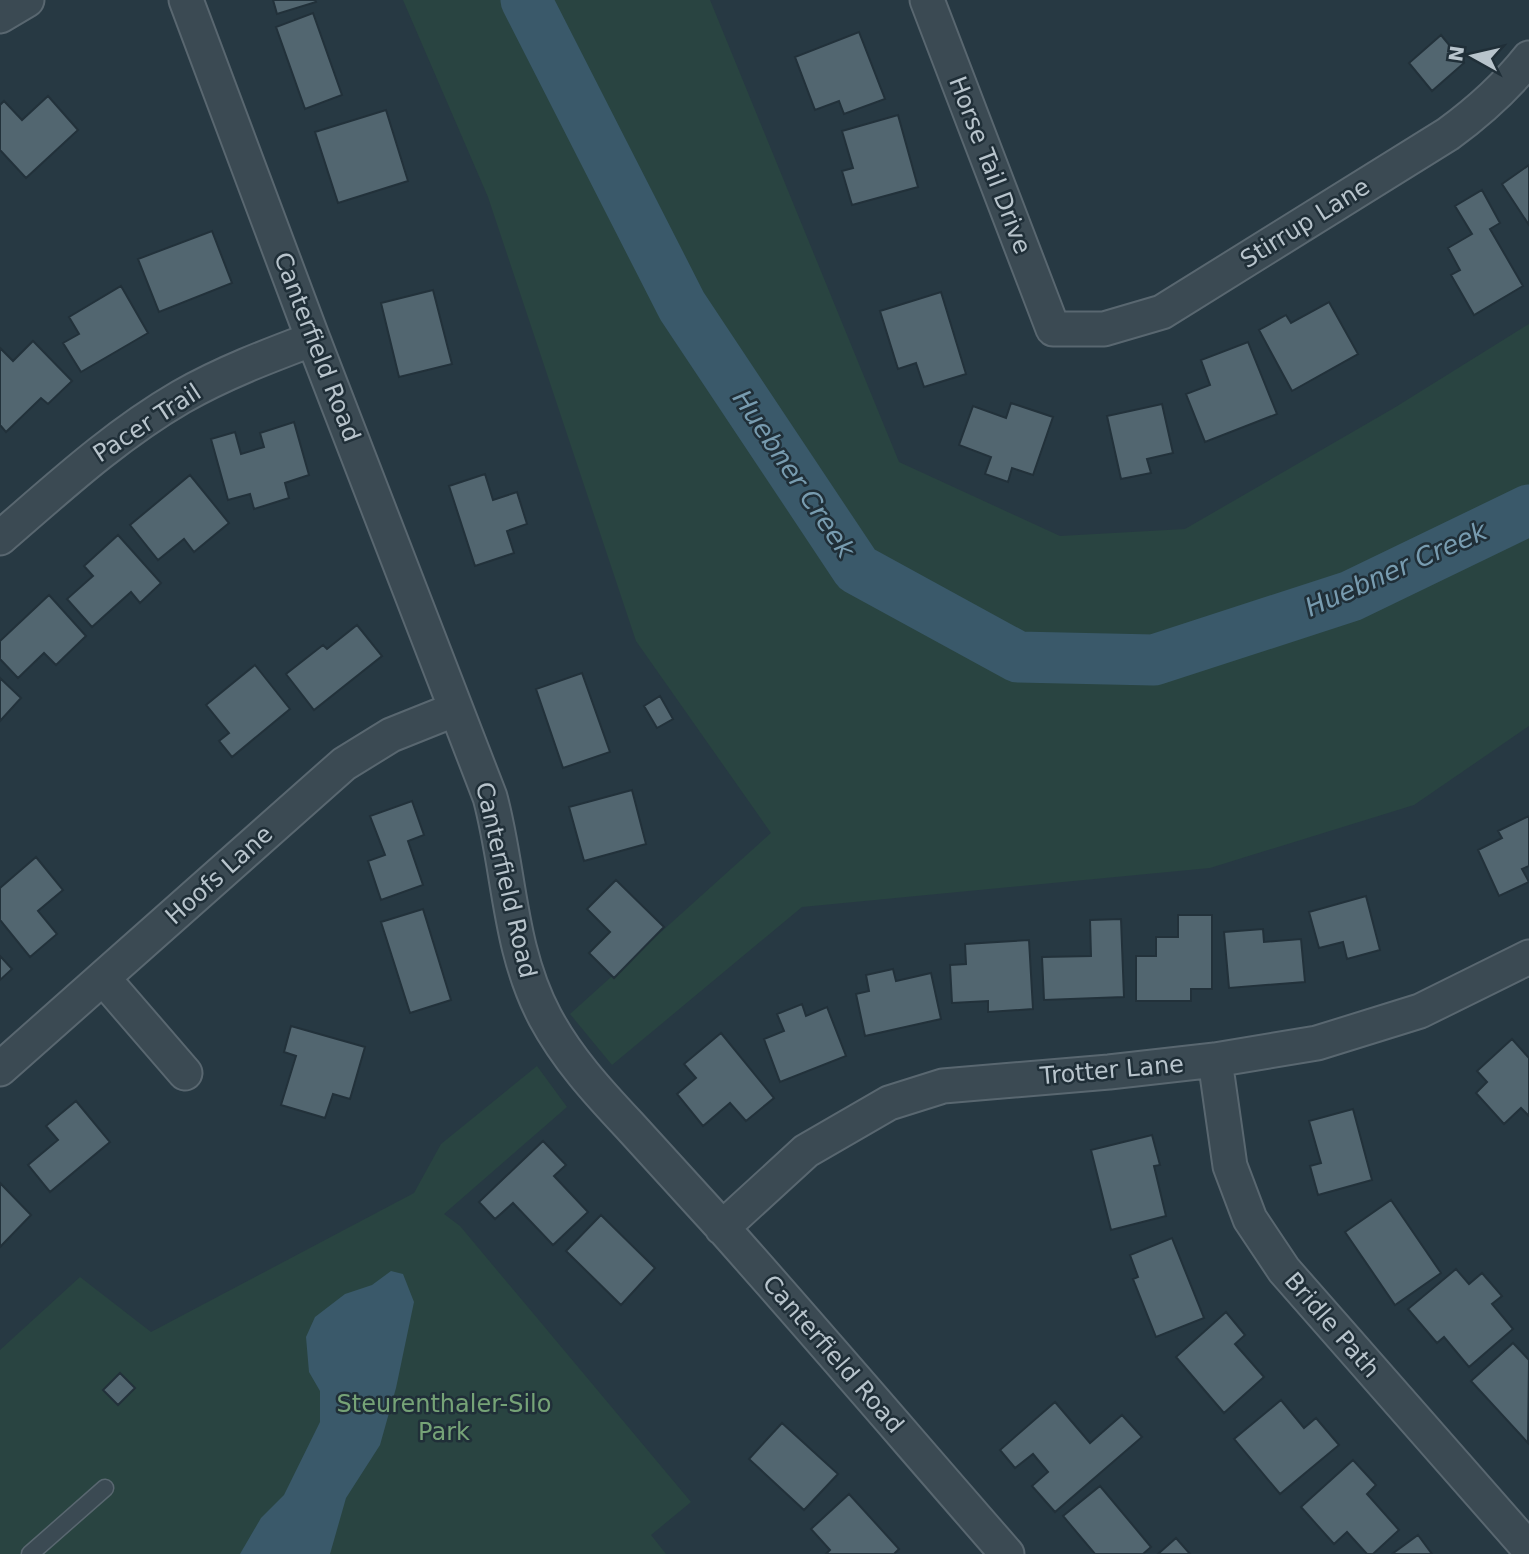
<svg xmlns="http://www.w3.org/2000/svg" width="1529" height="1554" font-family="'DejaVu Sans',sans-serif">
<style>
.green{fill:#294441}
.water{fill:#3a596a}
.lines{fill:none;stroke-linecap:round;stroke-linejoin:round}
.river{stroke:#3a596a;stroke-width:51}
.building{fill:#526670;stroke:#22313a;stroke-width:2}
.service-casing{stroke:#596770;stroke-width:19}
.minor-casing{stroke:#596770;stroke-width:37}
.service{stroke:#3b4a53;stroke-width:16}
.minor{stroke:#3b4a53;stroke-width:33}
.labels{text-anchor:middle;stroke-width:5;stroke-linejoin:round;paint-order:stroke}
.street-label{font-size:24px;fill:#b8c4cc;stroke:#202f38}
.park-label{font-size:24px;fill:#76a377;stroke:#202f38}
.water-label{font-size:26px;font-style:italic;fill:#789cb0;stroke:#202f38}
</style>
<rect width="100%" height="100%" fill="#273943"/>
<path class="green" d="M 403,0 L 710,0 L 899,462 L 1060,536 L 1185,529 L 1394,408 L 1529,324 L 1529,726 L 1414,805 L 1210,868 L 802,907 L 612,1065 L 570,1014 L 771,833 L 636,641 L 488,197 Z
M 537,1066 L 567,1107 L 444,1214 L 460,1226 L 691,1502 L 651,1535 L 666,1554 L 0,1554 L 0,1350 L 80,1277 L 151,1332 L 414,1193 L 441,1144 Z"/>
<path class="water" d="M 391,1271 L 403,1274 L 414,1302 L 396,1388 L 380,1445 L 346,1498 L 330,1554 L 240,1554 L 261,1518 L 284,1495 L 320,1422 L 320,1391 L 309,1372 L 306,1337 L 315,1317 L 345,1294 L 372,1285 Z"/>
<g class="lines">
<path class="river" d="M 526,0 L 682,306 L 857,569 L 1018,657 L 1154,660 L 1351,596 L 1529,510"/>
</g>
<path class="building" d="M 273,0 L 315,0 L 316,2 L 277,14 Z
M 313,13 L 342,95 L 305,109 L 276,27 Z
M 859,32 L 885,99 L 844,114 L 839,101 L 815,110 L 795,57 Z
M 1441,35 L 1464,63 L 1432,91 L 1409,63 Z
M 48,96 L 78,130 L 26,178 L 0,150 L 0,105 L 4,101 L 22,120 Z
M 386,110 L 408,181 L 338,203 L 315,132 Z
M 898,115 L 918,187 L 852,205 L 842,171 L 853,168 L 842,131 Z
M 1529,165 L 1529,225 L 1502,184 Z
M 1482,190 L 1500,223 L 1490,229 L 1523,286 L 1474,315 L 1451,275 L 1460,270 L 1448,248 L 1472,234 L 1455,206 Z
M 212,231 L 232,283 L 159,312 L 138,259 Z
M 121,286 L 148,333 L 81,372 L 63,343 L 79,334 L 69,317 Z
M 433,290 L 452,364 L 399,377 L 381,303 Z
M 941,292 L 966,374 L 924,387 L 916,363 L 898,369 L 880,311 Z
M 1329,302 L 1358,354 L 1292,391 L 1259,330 L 1286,315 L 1291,323 Z
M 33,341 L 72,381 L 48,404 L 41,398 L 6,432 L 0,425 L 0,348 L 13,361 Z
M 1248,342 L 1277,414 L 1205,442 L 1186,394 L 1210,385 L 1201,360 Z
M 1011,403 L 1053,417 L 1033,475 L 1012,468 L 1008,482 L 985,474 L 991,457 L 959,445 L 973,406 L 1006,418 Z
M 1162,404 L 1173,453 L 1147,459 L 1151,473 L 1121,479 L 1107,416 Z
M 294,422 L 309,475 L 285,483 L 289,498 L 254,509 L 250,494 L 228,500 L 211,439 L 235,432 L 241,454 L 264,447 L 260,433 Z
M 485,474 L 493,500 L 517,492 L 527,524 L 507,531 L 514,553 L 475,566 L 449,486 Z
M 190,475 L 229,523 L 194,552 L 184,539 L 158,560 L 130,525 Z
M 118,535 L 161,583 L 140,603 L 131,592 L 92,627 L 67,599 L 93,576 L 84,566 Z
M 49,595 L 86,636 L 56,665 L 44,653 L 18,678 L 0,659 L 0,641 Z
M 357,625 L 382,656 L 314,710 L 286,674 L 323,645 L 327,649 Z
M 255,665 L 290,709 L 232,757 L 219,741 L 229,733 L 206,705 Z
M 582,673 L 610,752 L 563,768 L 536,689 Z
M 0,678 L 21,698 L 0,721 Z
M 660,696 L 673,719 L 657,728 L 644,706 Z
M 632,790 L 646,844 L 584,861 L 569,807 Z
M 412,801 L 424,835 L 408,841 L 423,885 L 381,900 L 368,861 L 385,855 L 370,816 Z
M 1529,816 L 1529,866 L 1522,869 L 1529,882 L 1499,896 L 1478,850 L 1502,838 L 1498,831 Z
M 36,857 L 63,890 L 38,911 L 57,934 L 30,957 L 0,920 L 0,888 Z
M 616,880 L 664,927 L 614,978 L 589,953 L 610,932 L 587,909 Z
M 1366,896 L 1380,950 L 1347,959 L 1343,942 L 1319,948 L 1309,912 Z
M 423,909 L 451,1000 L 410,1013 L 381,922 Z
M 1178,915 L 1212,915 L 1212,989 L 1191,989 L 1191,1001 L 1136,1001 L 1136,956 L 1156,956 L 1156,937 L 1178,937 Z
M 1121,919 L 1124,997 L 1044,1000 L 1042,957 L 1091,956 L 1090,920 Z
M 1263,929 L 1264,942 L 1301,939 L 1305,982 L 1229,988 L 1224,932 Z
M 1029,940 L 1033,1009 L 988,1012 L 988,1001 L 952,1003 L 950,965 L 966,964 L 965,944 Z
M 0,956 L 12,969 L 0,980 Z
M 893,969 L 896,981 L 931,973 L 941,1019 L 865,1036 L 856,994 L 869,991 L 866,975 Z
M 802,1004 L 806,1016 L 827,1007 L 846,1056 L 780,1082 L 764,1039 L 784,1031 L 777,1014 Z
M 291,1026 L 365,1047 L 350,1099 L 333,1094 L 325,1118 L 281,1105 L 296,1056 L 284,1052 Z
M 721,1033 L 774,1098 L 746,1121 L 730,1103 L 703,1126 L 677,1094 L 696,1078 L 684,1064 Z
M 1512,1039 L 1529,1058 L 1529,1116 L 1521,1108 L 1504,1124 L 1476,1093 L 1487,1082 L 1477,1071 Z
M 76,1101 L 110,1142 L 50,1192 L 28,1165 L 58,1140 L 46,1126 Z
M 1353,1109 L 1372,1180 L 1318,1195 L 1310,1166 L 1321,1163 L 1309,1121 Z
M 1152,1135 L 1160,1165 L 1154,1166 L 1166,1216 L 1111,1230 L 1091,1150 Z
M 543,1141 L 566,1165 L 554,1176 L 588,1212 L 553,1245 L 513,1203 L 495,1219 L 479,1202 Z
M 0,1183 L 31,1215 L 0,1247 Z
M 1391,1200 L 1441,1273 L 1395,1305 L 1345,1232 Z
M 601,1215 L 655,1268 L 621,1305 L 566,1251 Z
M 1172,1238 L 1204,1318 L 1156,1337 L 1133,1279 L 1138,1277 L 1130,1255 Z
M 1456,1269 L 1469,1284 L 1482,1273 L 1502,1296 L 1492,1304 L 1513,1329 L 1469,1367 L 1444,1337 L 1437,1343 L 1408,1309 Z
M 1226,1312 L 1245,1335 L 1235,1344 L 1264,1377 L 1224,1413 L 1176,1357 Z
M 1513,1343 L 1529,1360 L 1528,1443 L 1471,1381 Z
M 120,1373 L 135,1388 L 118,1405 L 103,1390 Z
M 1281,1400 L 1304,1428 L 1316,1418 L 1339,1445 L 1280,1494 L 1234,1439 Z
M 1055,1402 L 1090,1443 L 1122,1415 L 1142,1437 L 1055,1512 L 1032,1486 L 1048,1472 L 1033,1454 L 1015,1468 L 1000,1450 Z
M 782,1423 L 838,1474 L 804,1510 L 749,1459 Z
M 1353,1460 L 1376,1485 L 1367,1494 L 1399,1530 L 1373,1554 L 1367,1554 L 1347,1532 L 1334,1544 L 1301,1507 Z
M 1100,1486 L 1151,1547 L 1143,1554 L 1095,1554 L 1063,1516 Z
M 849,1494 L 899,1549 L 894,1554 L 826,1554 L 830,1550 L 811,1529 Z
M 1418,1535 L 1432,1554 L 1392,1554 Z
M 1176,1538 L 1190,1554 L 1158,1554 Z"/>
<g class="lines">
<defs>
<path id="service" d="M 30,1554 L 105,1488"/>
<path id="minor" d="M 186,0 L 313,339 L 490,797 C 510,871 508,947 545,1017 C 567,1058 597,1091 629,1125 C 660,1159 691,1193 722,1227 C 818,1335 912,1445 1007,1554
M 927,0 L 1053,329 L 1104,329 L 1162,312 L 1448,134 C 1478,112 1506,87 1529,58
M 0,16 L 27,0
M 0,538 C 58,488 114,436 181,397 C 223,373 268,356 313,339
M 103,978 L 185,1073
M 1215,1060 L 1230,1166 L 1250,1219 L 1284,1270 L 1529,1549
M 0,1069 L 344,764 L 391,735 L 456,709
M 722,1228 L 806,1151 L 889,1103 L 943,1086 L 1109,1072 L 1215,1060 L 1317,1043 L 1420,1011 L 1529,957"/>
</defs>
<use href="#service" class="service-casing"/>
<use href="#minor" class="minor-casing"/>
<use href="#service" class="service"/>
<use href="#minor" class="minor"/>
</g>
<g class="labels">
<g class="street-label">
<text transform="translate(990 165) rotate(69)" y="8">Horse Tail Drive</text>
<text transform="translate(1305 223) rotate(-32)" y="8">Stirrup Lane</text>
<text transform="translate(317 347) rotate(69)" y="8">Canterfield Road</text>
<text transform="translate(147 423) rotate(-33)" y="8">Pacer Trail</text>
<text transform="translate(219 875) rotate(-42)" y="8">Hoofs Lane</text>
<text transform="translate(506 880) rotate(77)" y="8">Canterfield Road</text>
<text transform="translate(1112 1070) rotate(-5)" y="8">Trotter Lane</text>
<text transform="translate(1332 1325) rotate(49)" y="8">Bridle Path</text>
<text transform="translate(833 1354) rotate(49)" y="8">Canterfield Road</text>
</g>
<g class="park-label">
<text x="444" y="1412">Steurenthaler-Silo<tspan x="444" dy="28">Park</tspan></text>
</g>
<g class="water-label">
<text transform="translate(794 474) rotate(56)" y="9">Huebner Creek</text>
<text transform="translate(1396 569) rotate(-24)" y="9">Huebner Creek</text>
</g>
</g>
<g transform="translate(1473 56) rotate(278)" stroke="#202f38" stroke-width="5" paint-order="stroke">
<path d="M0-5L12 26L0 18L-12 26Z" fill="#b8c4cc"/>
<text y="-10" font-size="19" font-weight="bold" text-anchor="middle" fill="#b8c4cc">N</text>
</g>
</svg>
